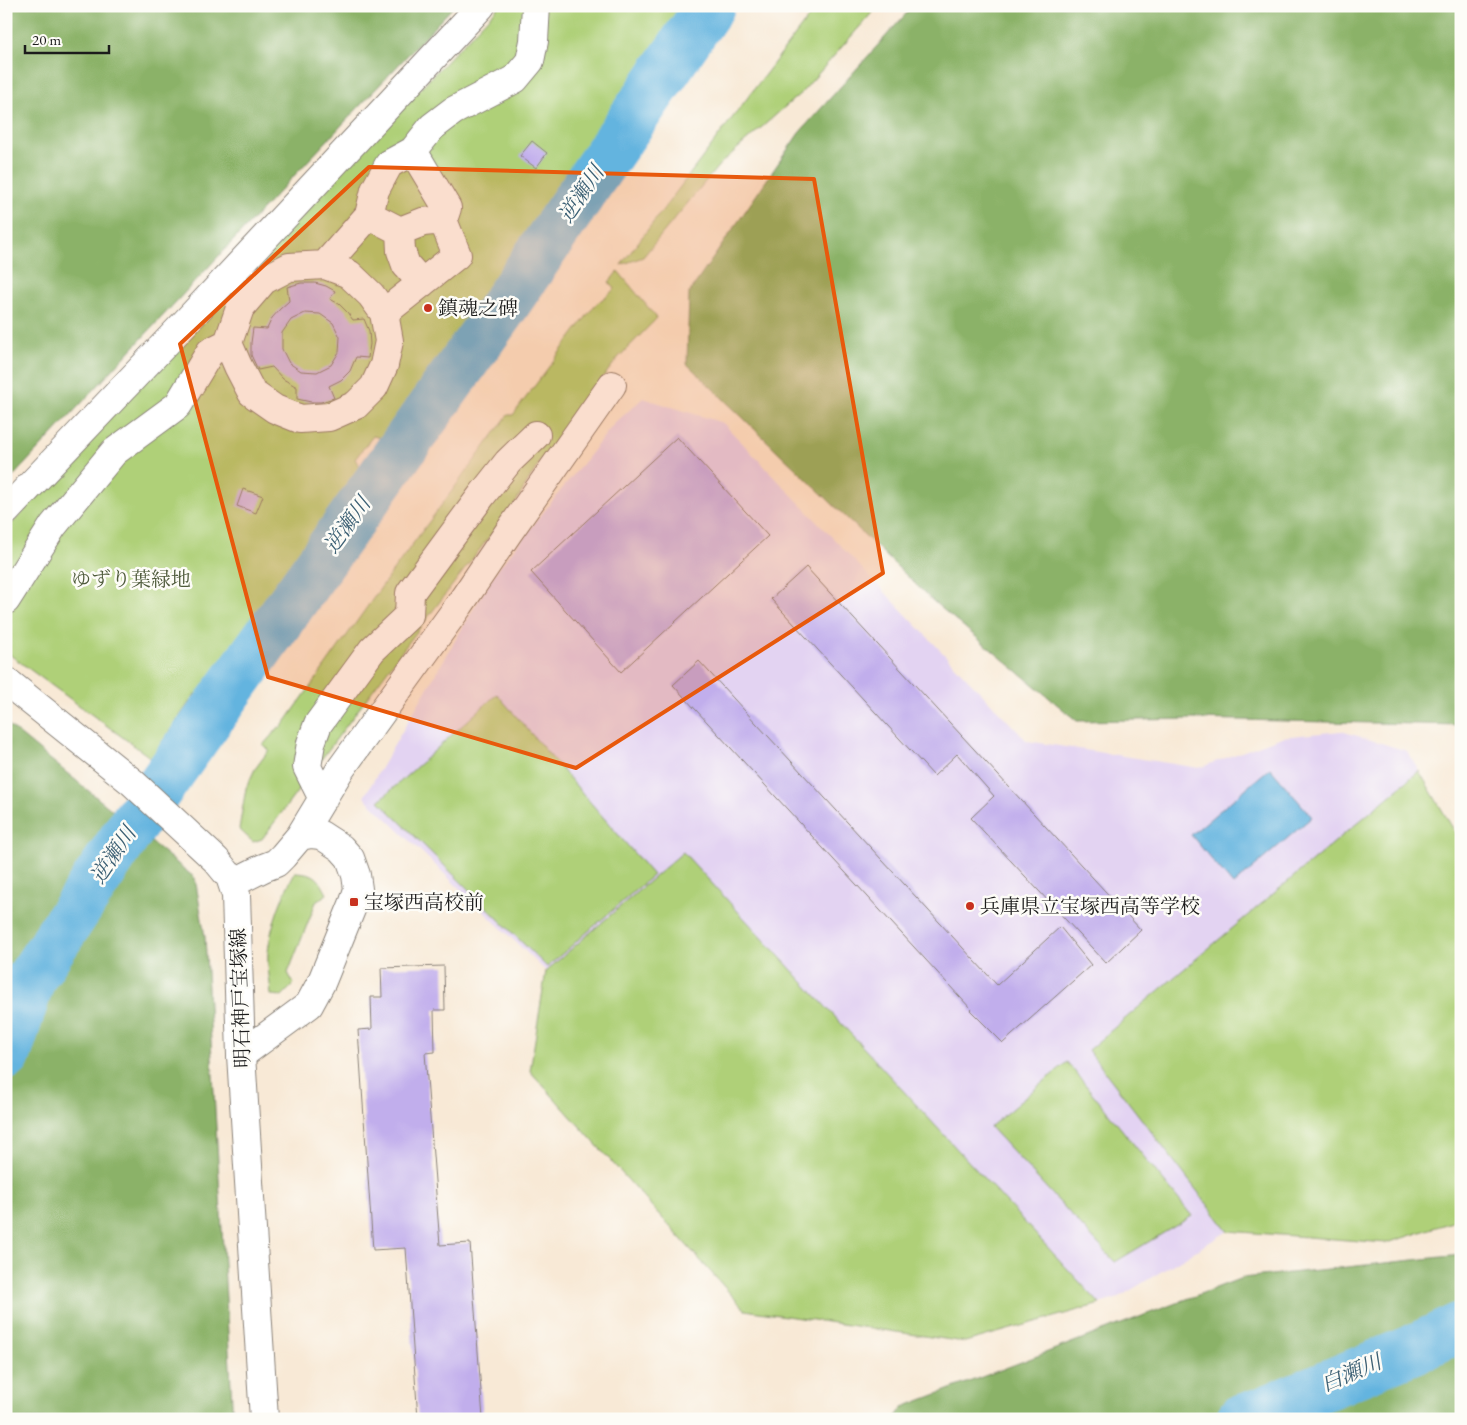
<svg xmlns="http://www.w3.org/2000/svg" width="1467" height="1425" font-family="'EB Garamond','Noto Serif JP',serif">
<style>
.built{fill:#e3d3f2}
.green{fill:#afd078;stroke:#66764a}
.forest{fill:#8bb268;stroke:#546742}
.water{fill:#64b4df;stroke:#40687e}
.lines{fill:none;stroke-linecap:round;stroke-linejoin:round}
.river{stroke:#64b4df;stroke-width:50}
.building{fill:#c1aeec;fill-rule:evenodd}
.minor-casing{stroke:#8a8279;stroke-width:30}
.major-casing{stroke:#8a8279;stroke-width:30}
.minor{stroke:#fff;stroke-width:28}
.major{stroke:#fff;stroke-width:28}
.marked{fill:#e8590c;fill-opacity:0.2;stroke:#e8590c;stroke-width:4;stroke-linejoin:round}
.poi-dot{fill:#c8321e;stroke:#fdfcf7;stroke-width:2}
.labels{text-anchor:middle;stroke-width:5;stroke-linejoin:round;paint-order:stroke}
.poi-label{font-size:20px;fill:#1c1c1c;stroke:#fdfcf7;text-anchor:start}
.park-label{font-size:20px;fill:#4f5b3c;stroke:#fdfcf7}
.street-label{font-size:20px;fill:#1c1c1c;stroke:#fdfcf7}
.water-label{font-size:21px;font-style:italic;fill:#3c6074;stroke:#fdfcf7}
</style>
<rect width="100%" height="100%" fill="#fdfcf7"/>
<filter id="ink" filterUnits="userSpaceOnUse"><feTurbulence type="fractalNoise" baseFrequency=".02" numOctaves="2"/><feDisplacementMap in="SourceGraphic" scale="10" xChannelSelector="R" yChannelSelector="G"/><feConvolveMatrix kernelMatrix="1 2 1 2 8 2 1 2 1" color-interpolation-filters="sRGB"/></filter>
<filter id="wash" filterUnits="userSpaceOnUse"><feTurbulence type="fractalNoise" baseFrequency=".0096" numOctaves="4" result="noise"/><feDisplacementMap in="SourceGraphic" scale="20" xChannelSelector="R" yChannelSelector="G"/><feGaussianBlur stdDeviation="1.12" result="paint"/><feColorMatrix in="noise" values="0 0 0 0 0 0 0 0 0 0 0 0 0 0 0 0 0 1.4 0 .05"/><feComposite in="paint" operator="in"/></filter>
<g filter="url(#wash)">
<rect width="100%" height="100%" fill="#f8e9d6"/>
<path class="built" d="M 643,398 L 723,423 L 1027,741 L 1199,768 L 1282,737 L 1341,731 L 1407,751 L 1461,842 L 1461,1219 L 1387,1243 L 1228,1231 L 1116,1299 L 965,1342 L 745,1310 L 530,1071 L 546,971 L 364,797 L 494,574 L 614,424 Z"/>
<path class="green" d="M 499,6 L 709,6 L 575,183 L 542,233 L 535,231 L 536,241 L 446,363 L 446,368 L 385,439 L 373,436 L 355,459 L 363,471 L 199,697 L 195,694 L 151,758 L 6,652 L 6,530 L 281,230 L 381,130 Z
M 817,6 L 878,6 L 803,91 L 720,164 L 643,257 L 621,265 Z
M 618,271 L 657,318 L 618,358 L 571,419 L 541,460 L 516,502 L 393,663 L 262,839 L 253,842 L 239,829 L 246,788 L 255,769 L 269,750 L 263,745 L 279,727 L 281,728 L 392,572 L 508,415 L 513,415 L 595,305 L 615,289 L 609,282 Z
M 497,694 L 653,875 L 547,967 L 379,801 Z
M 1419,771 L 1461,842 L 1461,1219 L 1387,1243 L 1228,1231 L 1088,1050 Z
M 683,852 L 1100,1304 L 965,1342 L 745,1310 L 530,1071 L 546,971 Z
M 295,872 C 316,873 318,877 327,894 L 316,902 L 288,973 L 294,984 L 282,996 L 271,995 C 270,981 267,966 268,952 C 271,924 282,896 295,872 Z
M 1067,1062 L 1192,1216 L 1115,1262 L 990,1127 Z"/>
<path class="forest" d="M 6,6 L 454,6 L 244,229 L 6,484 Z
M 913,6 L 1461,6 L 1461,725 L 1193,719 L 1077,721 L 934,602 L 687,364 L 689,293 L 799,133 Z
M 6,723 L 195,878 L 205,937 L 233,1419 L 6,1419 Z
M 1461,1255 L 1461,1419 L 894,1419 L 903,1407 L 1242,1278 Z"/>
<path class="water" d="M 1270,768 L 1312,817 L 1233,885 L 1191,835 Z"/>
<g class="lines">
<path class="river" d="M 6,1055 L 31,978 L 132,826 L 504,306 L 710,6
M 1241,1419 L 1260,1413 L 1416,1348 L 1461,1327"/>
</g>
<g id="blocks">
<path class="building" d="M 532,141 L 547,153 L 536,168 L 520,156 Z
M 301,283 L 315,283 L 326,286 L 335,291 L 330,299 L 339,304 L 347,312 L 353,320 L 364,319 L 369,331 L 370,344 L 368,358 L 356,357 L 350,371 L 341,380 L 329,386 L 334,398 L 321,402 L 311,402 L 297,399 L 297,387 L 283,379 L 272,367 L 258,370 L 251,355 L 251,343 L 253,328 L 267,329 L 272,318 L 280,309 L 289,301 L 287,287 ZM 305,313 L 320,314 L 333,323 L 340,337 L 339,352 L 331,365 L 317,372 L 301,371 L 289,363 L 282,349 L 282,333 L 291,320 Z
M 677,437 L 768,536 L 621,672 L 531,572 Z
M 243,489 L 263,496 L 256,513 L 237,506 Z
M 806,567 L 1141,930 L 1106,963 L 971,818 L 994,796 L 957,754 L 934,776 L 771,599 Z
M 699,661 L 997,985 L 1060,927 L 1091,965 L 1003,1043 L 970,1010 L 971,1009 L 673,685 Z
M 444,966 L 445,1010 L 434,1010 L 435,1052 L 425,1053 L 440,1245 L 470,1243 L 483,1419 L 418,1419 L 406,1248 L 373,1250 L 358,1030 L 372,1029 L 371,997 L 382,997 L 381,968 Z"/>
</g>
</g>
<g filter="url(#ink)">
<use href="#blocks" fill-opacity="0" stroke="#8a8279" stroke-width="1"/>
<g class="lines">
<defs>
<path id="minor" d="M 369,215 L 400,231 L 401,251 L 406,265 L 422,283
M 400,231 L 423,222 L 443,220
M 384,313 L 457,255 L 443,220 L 447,208 L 413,151
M 228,343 L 238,366 L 252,393 L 275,409 L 300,419 L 329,417 L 356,405 L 374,387 L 384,365 L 389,341 L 384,313 L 371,295 L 349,274 L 325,265
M 6,511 L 184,324 L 481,6
M 6,600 L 53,526 L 114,452 L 178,405 L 210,352 L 228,343 L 240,308 L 264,280 L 289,267 L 325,265 L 369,215 L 375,190 L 389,164 L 413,151 L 432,127 L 453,111 L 515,79 L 530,61 L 534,41 L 536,6
M 323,799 L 307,767 L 311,743 L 318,724 L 372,650 L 409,615 L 410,593 L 482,495 L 508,462 L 536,435
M 300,836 L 340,770 L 460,604 L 508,533 L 612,385
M 233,883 L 263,868 L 276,863 L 283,856 L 300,836 L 311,834 L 321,835 L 341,848 L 350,858 L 356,875 L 358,889 L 354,902 L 322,981 L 309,1005 L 241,1055"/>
<path id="major" d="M 6,681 L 132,782 L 216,860 L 230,877 L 236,895 L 241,1055 L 264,1419"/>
</defs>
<use href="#minor" class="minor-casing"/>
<use href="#major" class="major-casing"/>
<use href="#minor" class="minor"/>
<use href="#major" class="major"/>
</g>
</g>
<path class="marked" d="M 369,167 L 814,179 L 883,573 L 576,768 L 268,677 L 180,344 Z"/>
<g class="poi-dot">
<circle cx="428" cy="308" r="5"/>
<rect x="349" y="897" width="10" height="10" rx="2.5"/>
<circle cx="970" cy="906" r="5"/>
</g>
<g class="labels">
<g class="poi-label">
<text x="438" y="315">鎮魂之碑</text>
<text x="364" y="909">宝塚西高校前</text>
<text x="980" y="913">兵庫県立宝塚西高等学校</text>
</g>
<g class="park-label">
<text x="131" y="586">ゆずり葉緑地</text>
</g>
<g class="street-label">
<text transform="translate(240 998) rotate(-92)" y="7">明石神戸宝塚線</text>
</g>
<g class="water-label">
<text transform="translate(581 194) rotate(-56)" y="7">逆瀬川</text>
<text transform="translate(347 525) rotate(-54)" y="7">逆瀬川</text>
<text transform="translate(113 855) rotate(-56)" y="7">逆瀬川</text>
<text transform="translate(1351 1373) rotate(-23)" y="7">白瀬川</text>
</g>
</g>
<rect width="1467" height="1425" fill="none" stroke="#fdfcf7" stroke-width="25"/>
<path d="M25 45v8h84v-8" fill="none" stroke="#1c1c1c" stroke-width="2.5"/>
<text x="32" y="45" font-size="15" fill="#1c1c1c" stroke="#fdfcf7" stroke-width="4" paint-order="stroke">20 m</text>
</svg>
